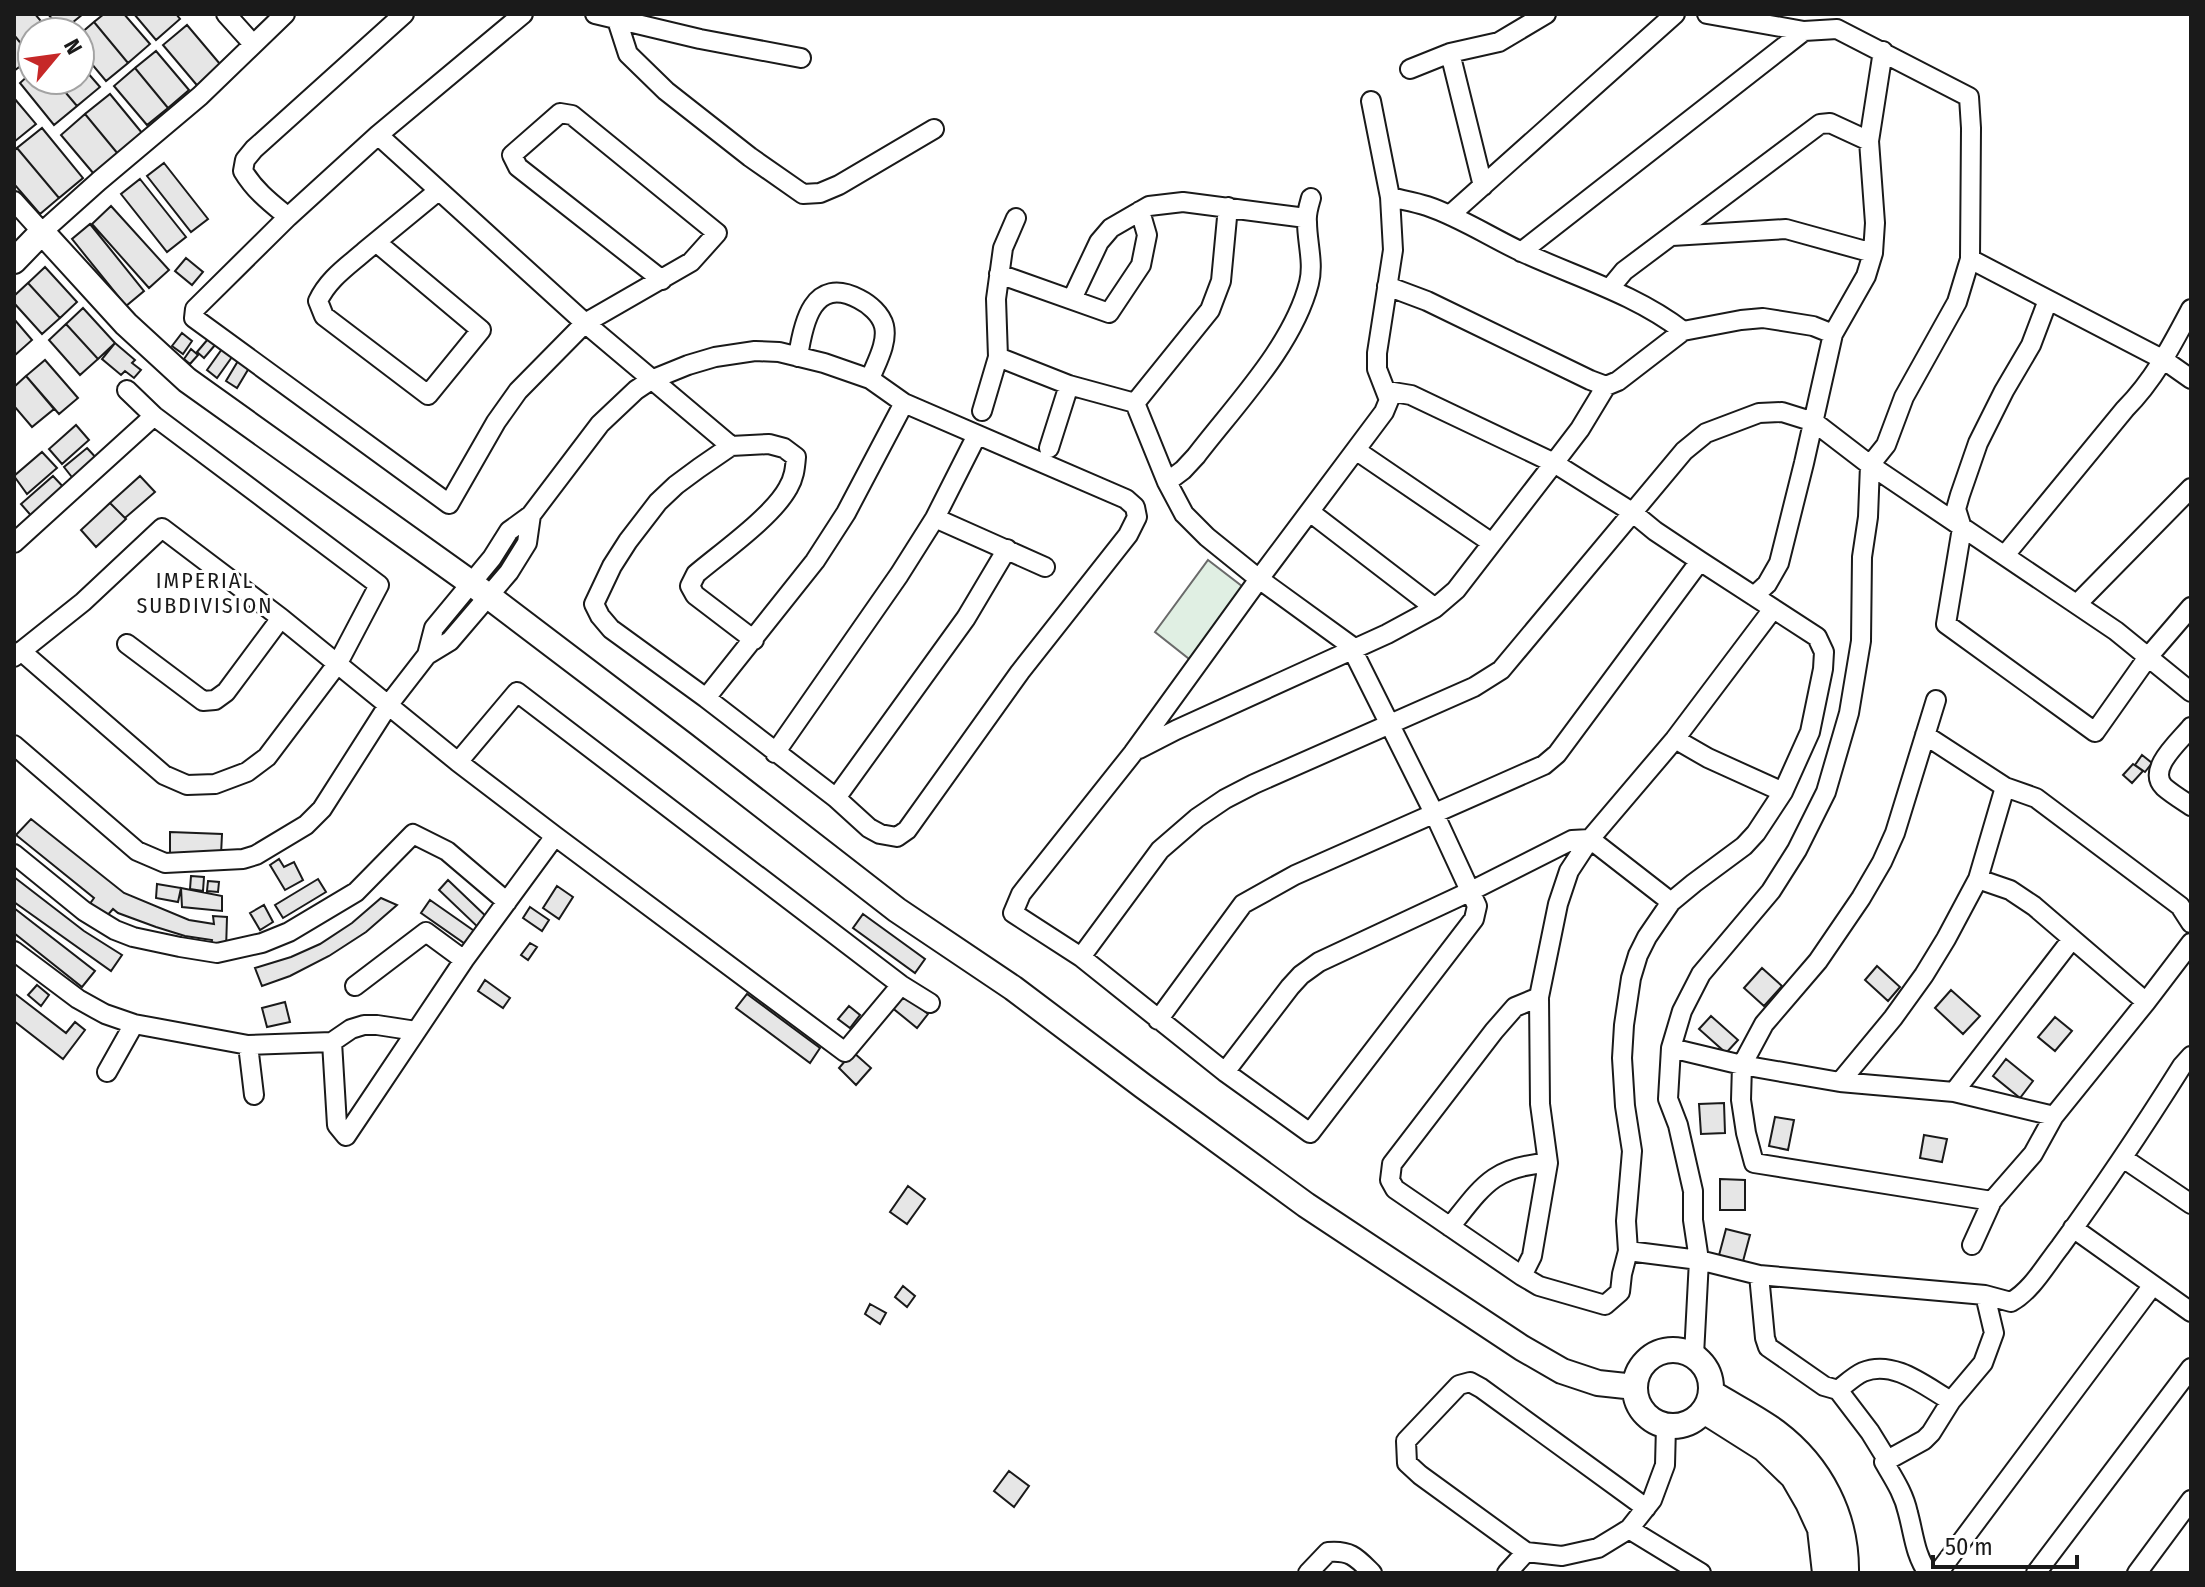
<svg xmlns="http://www.w3.org/2000/svg" width="2205" height="1587" font-family="'Fira Sans Condensed',sans-serif">
<style>
.green{fill:#e0efe3;stroke:#6a6a6a;stroke-width:2}
.building{fill:#e6e6e6;stroke:#1a1a1a;stroke-width:2}
.lines{fill:none;stroke-linecap:round;stroke-linejoin:round}
.street-casing{stroke:#1a1a1a;stroke-width:22}
.secondary-casing{stroke:#1a1a1a;stroke-width:28}
.street{stroke:#fff;stroke-width:18}
.secondary{stroke:#fff;stroke-width:24}
.labels{text-anchor:middle;stroke-width:6;stroke-linejoin:round;paint-order:stroke}
.neighbourhood-label{font-size:22px;letter-spacing:2px;fill:#1a1a1a;stroke:#fff}
</style>
<rect width="100%" height="100%" fill="#fff"/>
<path class="green" d="M 1208,560 L 1247,590 L 1193,662 L 1155,632 Z"/>
<path class="building" d="M 14,14 L 35,14 L 50,32 L 32,32 L 32,57 L 14,35 Z
M 48,14 L 83,14 L 62,31 Z
M 104,14 L 124,14 L 150,44 L 128,63 L 94,22 Z
M 134,14 L 176,14 L 180,19 L 156,40 Z
M 94,22 L 128,63 L 106,81 L 80,50 L 80,34 Z
M 187,25 L 225,70 L 201,90 L 163,45 Z
M 14,35 L 32,57 L 14,71 Z
M 156,51 L 189,90 L 168,108 L 135,68 Z
M 80,64 L 100,87 L 77,106 L 55,80 L 80,80 Z
M 135,68 L 168,108 L 147,125 L 114,86 Z
M 32,72 L 32,80 L 55,80 L 77,106 L 54,125 L 20,83 Z
M 110,94 L 147,139 L 123,160 L 85,114 Z
M 14,98 L 36,124 L 14,142 Z
M 85,114 L 123,160 L 99,180 L 61,135 Z
M 42,128 L 83,178 L 59,198 L 17,148 Z
M 17,148 L 59,198 L 40,214 L 14,184 L 14,151 Z
M 164,163 L 208,219 L 191,232 L 147,176 Z
M 140,179 L 186,237 L 167,252 L 121,194 Z
M 111,206 L 169,270 L 149,288 L 92,224 Z
M 90,224 L 144,291 L 126,306 L 72,239 Z
M 186,258 L 203,272 L 192,285 L 175,271 Z
M 45,267 L 77,302 L 60,318 L 28,283 Z
M 28,283 L 60,318 L 42,334 L 14,303 L 14,296 Z
M 83,308 L 115,343 L 98,359 L 66,324 Z
M 14,319 L 32,340 L 14,356 Z
M 66,324 L 98,359 L 80,375 L 49,340 Z
M 182,333 L 192,341 L 183,354 L 172,346 Z
M 208,339 L 215,345 L 204,358 L 197,352 Z
M 115,343 L 135,360 L 132,363 L 141,370 L 134,378 L 125,371 L 121,375 L 102,359 Z
M 191,349 L 198,355 L 190,364 L 184,359 Z
M 222,349 L 232,357 L 217,378 L 207,370 Z
M 45,360 L 78,398 L 59,414 L 26,376 Z
M 238,361 L 249,368 L 237,388 L 226,381 Z
M 26,376 L 54,409 L 32,427 L 14,406 L 14,387 Z
M 76,425 L 89,440 L 62,464 L 49,449 Z
M 87,448 L 99,461 L 75,481 L 64,467 Z
M 42,452 L 57,468 L 27,494 L 14,476 Z
M 53,476 L 67,491 L 34,519 L 21,504 Z
M 140,476 L 155,492 L 125,518 L 110,503 Z
M 110,503 L 126,519 L 96,547 L 81,530 Z
M 2142,755 L 2152,763 L 2145,772 L 2135,765 Z
M 2133,764 L 2143,771 L 2132,783 L 2123,775 Z
M 31,819 L 124,893 L 189,920 L 214,924 L 213,916 L 227,917 L 226,950 L 210,950 L 212,940 L 185,936 L 156,927 L 118,913 L 113,909 L 106,917 L 89,905 L 94,898 L 16,835 Z
M 170,832 L 222,834 L 221,855 L 170,853 Z
M 279,859 L 284,867 L 294,862 L 303,880 L 285,890 L 270,865 Z
M 191,876 L 204,877 L 203,891 L 190,889 Z
M 14,877 L 84,931 L 122,955 L 111,971 L 14,902 Z
M 318,879 L 326,892 L 283,918 L 275,905 Z
M 448,880 L 493,923 L 483,932 L 439,890 Z
M 208,881 L 219,882 L 218,892 L 207,891 Z
M 157,884 L 181,888 L 178,902 L 156,898 Z
M 557,886 L 573,897 L 559,919 L 543,908 Z
M 181,888 L 222,896 L 222,911 L 182,907 Z
M 381,898 L 397,905 L 366,932 L 329,956 L 290,976 L 262,986 L 255,968 L 291,957 L 320,944 L 352,923 Z
M 430,900 L 480,935 L 471,948 L 421,913 Z
M 264,905 L 273,922 L 260,930 L 250,913 Z
M 530,907 L 549,920 L 542,931 L 523,918 Z
M 14,908 L 95,971 L 82,987 L 14,933 Z
M 863,914 L 925,959 L 915,973 L 853,928 Z
M 530,943 L 537,947 L 528,960 L 521,955 Z
M 1877,966 L 1900,987 L 1888,1001 L 1865,980 Z
M 1762,968 L 1782,986 L 1764,1006 L 1744,988 Z
M 485,980 L 510,998 L 503,1008 L 478,991 Z
M 37,985 L 49,995 L 41,1006 L 28,995 Z
M 1951,990 L 1980,1016 L 1963,1034 L 1935,1008 Z
M 901,992 L 928,1014 L 917,1028 L 890,1006 Z
M 14,993 L 66,1033 L 75,1022 L 85,1030 L 63,1059 L 14,1021 Z
M 747,994 L 820,1048 L 810,1063 L 736,1008 Z
M 285,1002 L 290,1022 L 267,1027 L 262,1008 Z
M 849,1006 L 860,1015 L 850,1028 L 838,1019 Z
M 1711,1016 L 1738,1040 L 1726,1053 L 1699,1029 Z
M 2055,1017 L 2072,1031 L 2055,1051 L 2038,1037 Z
M 853,1052 L 871,1068 L 856,1085 L 839,1068 Z
M 2006,1059 L 2033,1081 L 2020,1098 L 1993,1076 Z
M 1724,1103 L 1725,1133 L 1701,1134 L 1699,1104 Z
M 1775,1117 L 1794,1120 L 1788,1150 L 1769,1146 Z
M 1924,1135 L 1947,1139 L 1942,1162 L 1920,1158 Z
M 1720,1179 L 1745,1180 L 1745,1210 L 1720,1210 Z
M 908,1186 L 925,1199 L 907,1224 L 890,1212 Z
M 1726,1229 L 1750,1235 L 1742,1265 L 1718,1259 Z
M 903,1286 L 915,1296 L 907,1307 L 895,1297 Z
M 870,1304 L 886,1313 L 880,1324 L 865,1314 Z
M 1009,1471 L 1029,1486 L 1014,1507 L 994,1491 Z"/>
<g class="lines">
<defs>
<path id="street" d="M 226,14 L 253,44
M 523,14 L 378,135 L 288,217 L 195,309 L 194,318 L 449,504 L 496,422 L 518,391 L 585,323 L 691,262 L 717,233 L 572,115 L 560,113 L 512,155 L 518,167 L 662,280
M 595,14 L 700,39 L 801,58
M 617,20 L 628,54 L 666,91 L 750,157 L 803,194 L 820,193 L 839,185 L 934,129
M 1450,53 L 1483,186
M 1410,69 L 1450,53 L 1499,42 L 1546,14
M 378,135 L 585,323 L 731,446
M 1390,197 C 1402,200 1415,202 1427,206 C 1460,217 1490,237 1522,252 C 1576,277 1635,294 1683,331
M 14,201 L 42,232 L 99,181 L 200,96 L 285,14
M 1450,215 L 1675,14
M 288,217 C 271,203 255,191 243,171 L 245,160 L 254,149 L 404,14
M 1672,236 L 1786,229 L 1873,253
M 376,242 L 481,330 L 428,395 L 324,316 L 318,301 C 328,279 348,266 365,251 C 389,231 414,211 438,191
M 1521,252 L 1804,31
M 1970,259 L 2164,360 L 2191,379
M 999,274 L 1109,313 L 1141,265 L 1147,235 L 1140,211
M 1387,286 L 1427,301 L 1590,380 L 1606,386
M 1610,288 L 1624,271 L 1820,124 L 1830,123 L 1869,141
M 1072,299 L 1099,242 L 1111,228 L 1149,206 L 1183,202 L 1306,218
M 2048,300 L 2031,345 L 2004,391 L 1978,443 L 1960,495 L 1956,509 L 1962,528 L 1946,624 L 2095,732 L 2148,657 L 2191,607
M 798,357 C 803,323 813,275 859,299 C 869,304 881,314 884,326 C 888,343 876,363 870,379
M 998,357 L 1069,385 L 1135,403
M 1387,391 L 1411,395 L 1554,463 L 1632,512 L 1655,531 L 1700,561 L 1817,637 L 1824,652 L 1823,669 L 1810,732 L 1783,792 L 1756,833 L 1744,846 L 1694,883 L 1671,902 L 1647,937 L 1638,955 L 1631,978 L 1624,1025 L 1622,1058 L 1625,1106 L 1632,1151 L 1626,1221 L 1628,1251 L 1622,1274 L 1620,1292 L 1605,1305 L 1539,1286 L 1522,1276 L 1395,1189 L 1390,1180 L 1392,1164 L 1494,1031 L 1515,1007 L 1539,997
M 1135,403 L 1167,482 L 1184,514 L 1207,537 L 1259,579 L 1350,645 L 1434,813 L 1477,906 L 1474,919 L 1310,1133 L 1225,1072 L 1081,957 L 1013,913 L 1021,894 L 1133,753 L 1259,579 L 1384,412 L 1389,400 L 1377,369 L 1377,353 L 1393,250 L 1390,197 L 1371,101
M 1135,403 L 1210,310 L 1221,281 L 1228,207
M 982,411 L 998,357 L 996,299 L 1003,248 L 1016,218
M 1049,448 L 1069,385
M 1357,451 L 1492,543
M 1167,482 L 1183,470 L 1196,456 C 1235,405 1293,346 1309,283 C 1314,263 1307,242 1307,222 C 1306,214 1309,205 1311,198
M 1310,512 L 1435,608
M 935,518 L 1045,567
M 14,543 L 154,416
M 2005,555 L 2125,409 C 2154,380 2172,345 2191,309
M 1754,596 L 1767,584 L 1779,563 L 1804,463 L 1833,334 L 1866,276 L 1873,253 L 1875,223 L 1869,141 L 1883,51
M 2077,604 L 2191,488
M 127,644 L 203,701 L 215,700 L 226,692 L 281,618
M 21,651 L 164,775 L 187,785 L 215,784 L 247,772 L 267,757 L 338,663 L 379,585 L 154,416 L 127,390
M 427,655 L 450,641 L 509,572 L 527,543 L 531,515
M 14,657 L 83,602 L 162,528 L 281,618 L 458,762 L 555,836 L 845,1052 L 901,985
M 706,698 L 815,561 L 846,513 L 904,403
M 1936,700 L 1895,833 L 1882,862 L 1861,898 L 1818,961 L 1764,1024 L 1742,1065 L 1741,1100 L 1746,1133 L 1754,1163 L 1992,1201
M 2191,727 C 2180,741 2146,769 2164,787 C 2172,794 2182,800 2191,806
M 1925,735 L 2005,787 L 2036,798 L 2180,906 L 2191,923
M 1675,739 L 1708,758 L 1783,792
M 14,745 L 137,851 L 165,863 L 243,859 L 256,855 L 306,825 L 322,809 L 389,704 L 427,655 L 434,628 L 492,558 L 509,531 L 531,515 L 600,424 L 636,390 L 651,380 L 688,365 L 715,357 L 755,351 L 779,352 L 824,363 L 870,379 L 904,403 L 1126,499 L 1135,507 L 1137,517 L 1128,535 L 1020,672 L 907,830 L 897,837 L 880,834 L 869,828 L 836,798 L 706,698 L 611,629 L 600,616 L 594,604 L 612,566 L 628,541 L 658,502 L 676,485 L 699,468 L 731,446 L 769,444 L 784,448 L 796,457 C 795,469 794,478 788,488 C 772,517 722,552 696,574 L 690,586 L 695,595 L 754,640
M 1139,749 L 1176,730 L 1387,634 L 1435,608 L 1456,590 L 1554,463 L 1580,429 L 1606,386 L 1618,381 L 1683,331 L 1741,320 L 1763,318 L 1813,326 L 1833,334
M 775,753 L 899,575 L 935,518 L 977,435
M 458,762 L 517,692 L 901,985 L 930,1003
M 836,798 L 966,618 L 1007,549
M 14,854 L 84,911 L 115,930 L 133,937 L 180,947 L 217,953 L 262,943 L 289,932 L 356,892 L 413,834 L 447,851 L 507,902
M 1978,879 L 2010,890 L 2034,906 L 2146,1002
M 14,951 L 78,999 L 105,1014 L 134,1024 L 248,1045 L 332,1042 L 351,1029 L 364,1025 L 377,1025 L 416,1031
M 1081,957 L 1160,850 L 1197,818 L 1225,799 L 1254,784 L 1474,687 L 1501,670 L 1684,451 L 1706,433 L 1759,413 L 1782,412 L 1814,422 L 1870,465 L 2116,631 L 2191,692
M 355,986 L 426,932 L 464,960
M 1158,1020 L 1243,904 L 1295,875 L 1544,765 L 1557,754 L 1700,561
M 332,1042 L 337,1125 L 346,1136 L 464,960 L 555,836
M 248,1045 L 254,1095
M 1671,1048 L 1742,1065 L 1840,1082 L 1954,1092 L 2054,1116
M 107,1072 L 134,1024
M 1225,1072 L 1290,987 L 1301,975 L 1319,962 L 1471,891 L 1572,840 L 1590,839 L 1671,902
M 1840,1082 L 1893,1018 L 1924,975 L 1946,939 L 1978,879 L 2005,787
M 1954,1092 L 2072,939
M 2123,1158 L 2191,1204
M 1450,1227 C 1482,1187 1493,1166 1548,1163
M 2073,1228 L 2191,1312
M 1972,1245 L 1992,1201 L 2033,1154 L 2054,1116 L 2146,1002 L 2191,943
M 1628,1251 L 1699,1260 L 1759,1275 L 1985,1295 L 2011,1302 C 2032,1290 2045,1266 2060,1247 C 2103,1188 2143,1128 2182,1066 L 2191,1056
M 1759,1275 L 1765,1338 L 1768,1347 L 1824,1386 L 1838,1390 L 1870,1432 L 1886,1458 L 1884,1462 C 1894,1479 1904,1494 1908,1513 C 1914,1535 1915,1555 1928,1573
M 1522,1276 L 1532,1256 L 1548,1163 L 1540,1104 L 1539,997 L 1558,904 L 1569,871 L 1590,839 L 1675,739 L 1773,609
M 1694,1355 L 1699,1260 L 1693,1220 L 1693,1191 L 1678,1125 L 1668,1099 L 1671,1048 L 1682,1011 L 1701,974 L 1771,891 L 1797,850 L 1826,792 L 1849,713 L 1861,641 L 1862,557 L 1868,517 L 1870,465 L 1886,445 L 1904,397 L 1957,302 L 1970,259 L 1971,128 L 1969,97 L 1837,29 L 1804,31 L 1707,14
M 1838,1390 C 1846,1384 1854,1376 1863,1372 C 1894,1359 1926,1387 1951,1401
M 1884,1462 L 1924,1440 L 1931,1433 L 1951,1401 L 1983,1363 L 1994,1333 L 1985,1295
M 1646,1508 L 1481,1388 L 1470,1382 L 1459,1385 L 1406,1441 L 1407,1463 L 1420,1475 L 1526,1552 L 1562,1556 L 1598,1548 L 1629,1529 L 1652,1500 L 1665,1465 L 1666,1426
M 1629,1529 L 1701,1573
M 1308,1573 L 1328,1552 C 1351,1550 1357,1558 1372,1573
M 1507,1573 L 1526,1552
M 1938,1573 L 2153,1285
M 2036,1573 L 2191,1368
M 2137,1573 L 2191,1500"/>
<path id="secondary" d="M 14,261 L 42,232 L 126,324 L 187,380 L 471,583 L 683,744 L 897,910 L 1013,988 L 1143,1086 L 1306,1205 L 1522,1348 L 1562,1371 L 1598,1383 L 1635,1387
M1635 1388a38 38 0 1 1 76 0a38 38 0 1 1-76 0Z
M 1712,1393 C 1733,1406 1756,1417 1776,1432 C 1821,1466 1847,1517 1846,1573
M 1704,1411 L 1764,1449 L 1793,1477 L 1808,1503 L 1820,1529 L 1825,1573"/>
</defs>
<use href="#street" class="street-casing"/>
<use href="#secondary" class="secondary-casing"/>
<use href="#street" class="street"/>
<use href="#secondary" class="secondary"/>
</g>
<g class="labels">
<g class="neighbourhood-label">
<text x="205" y="588">IMPERIAL<tspan x="205" dy="25">SUBDIVISION</tspan></text>
</g>
</g>
<rect width="2205" height="1587" fill="none" stroke="#1a1a1a" stroke-width="32"/>
<g transform="translate(56 56) rotate(61)"><circle r="38" fill="#ffffff" stroke="#a3a3a3" stroke-width="2"/>
<path d="M0-6L14 30L0 20L-14 30Z" fill="#c62828"/>
<text y="-12" font-size="22" font-weight="bold" text-anchor="middle" fill="#1a1a1a">N</text>
</g>
<path d="M1933 1555v12h144v-12" fill="none" stroke="#1a1a1a" stroke-width="4"/>
<text x="1945" y="1555" font-size="24" fill="#1a1a1a" stroke="#ffffff" stroke-width="6" paint-order="stroke">50 m</text>
</svg>
